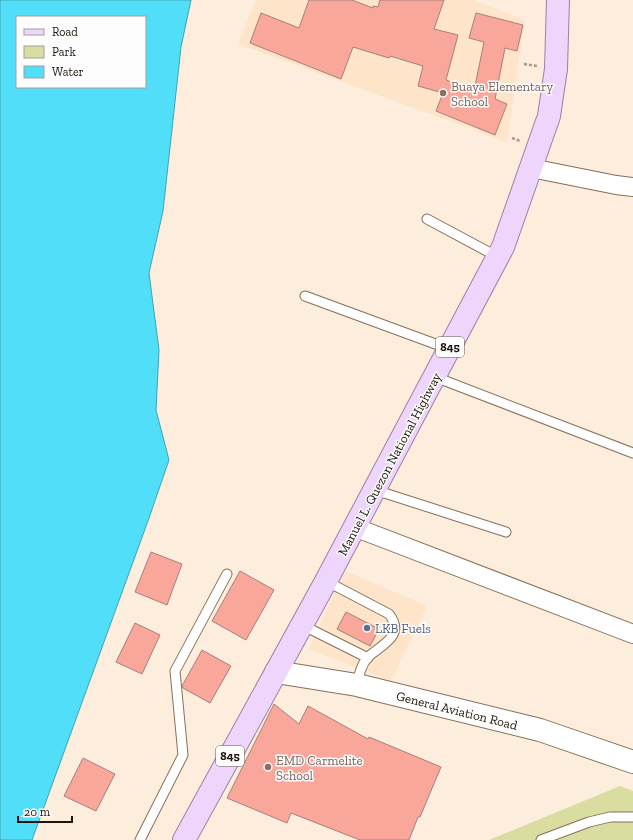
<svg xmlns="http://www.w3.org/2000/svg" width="633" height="840" font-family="'Zilla Slab',serif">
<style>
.built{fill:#fee4c9}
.green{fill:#dadda0}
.water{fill:#51def8;stroke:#42a2b1;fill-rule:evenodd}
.building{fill:#f9a79b;stroke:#a4807a}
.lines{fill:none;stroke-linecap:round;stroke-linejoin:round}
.lane-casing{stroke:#876f57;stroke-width:11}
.street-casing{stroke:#876f57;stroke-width:20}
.secondary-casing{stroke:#876f57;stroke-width:24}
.primary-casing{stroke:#9d80a5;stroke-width:24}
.path{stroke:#a7998c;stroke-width:2.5;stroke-dasharray:3 2;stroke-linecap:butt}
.lane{stroke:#fff;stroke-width:9}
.street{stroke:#fff;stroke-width:18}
.secondary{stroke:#fff;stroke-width:22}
.primary{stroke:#eed5fb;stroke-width:22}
.education-dot{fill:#8d6e63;stroke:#fdfdfd;stroke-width:1.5}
.service-dot{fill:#5c6f8a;stroke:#fdfdfd;stroke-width:1.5}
.labels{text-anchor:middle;stroke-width:3;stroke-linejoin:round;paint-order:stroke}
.shield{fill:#fdfdfd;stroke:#615b54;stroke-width:1}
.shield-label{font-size:12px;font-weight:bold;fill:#1e150b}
.education-label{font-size:13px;fill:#785e54;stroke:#fdfdfd;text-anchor:start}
.street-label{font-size:13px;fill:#1e150b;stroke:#fdfdfd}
.service-label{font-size:13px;fill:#4e5e75;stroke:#fdfdfd;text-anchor:start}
</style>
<rect width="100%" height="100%" fill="#fdeddd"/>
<path class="built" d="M 256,0 L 473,0 L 525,20 L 507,142 L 238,44 Z
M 345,571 L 427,606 L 391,681 L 309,649 Z"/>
<path class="green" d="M 620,786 L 633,791 L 633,840 L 489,840 Z"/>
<path class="water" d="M 0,0 L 191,0 L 181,47 L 163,211 L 149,273 L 159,350 L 156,410 L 169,460 L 149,518 L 32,840 L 0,840 ZM 17,17 L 145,17 L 145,87 L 17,87 Z"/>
<path class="building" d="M 309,0 L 352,0 L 373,8 L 373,6 L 378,7 L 380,0 L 444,0 L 434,29 L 458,35 L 446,80 L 474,91 L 484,42 L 469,38 L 476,13 L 523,25 L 517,51 L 505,48 L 495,99 L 507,104 L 495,135 L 436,111 L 443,93 L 418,86 L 423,66 L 390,56 L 389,58 L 353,47 L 341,79 L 250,43 L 261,13 L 299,28 Z
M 151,552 L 182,564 L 167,605 L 135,592 Z
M 240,571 L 274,590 L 246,640 L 212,621 Z
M 346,612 L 379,629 L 370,646 L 337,629 Z
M 135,623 L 160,635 L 142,674 L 116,662 Z
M 202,650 L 231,666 L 210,703 L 183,688 L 182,686 Z
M 274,704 L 299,724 L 308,706 L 368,739 L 369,737 L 441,767 L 420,817 L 418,817 L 409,840 L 360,840 L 291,813 L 287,823 L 227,798 Z
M 83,758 L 115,774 L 96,811 L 64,796 Z"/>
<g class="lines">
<defs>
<path id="lane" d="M 427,219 L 498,257
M 305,296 L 449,349
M 435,377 L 633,453
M 375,490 L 506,532
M 326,581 L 389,614 C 406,636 381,645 368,657 C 361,665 359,675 357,685
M 302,625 L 368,658
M 140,840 L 183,755 L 175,671 L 227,574
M 541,840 L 589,822 L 610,817 L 633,817"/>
<path id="street" d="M 531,168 L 616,185 L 633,187
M 354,527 L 633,634"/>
<path id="secondary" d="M 276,672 L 357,685 L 540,730 L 633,762"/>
<path id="primary" d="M 184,840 L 326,581 L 503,247 L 549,116 L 556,69 L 558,0"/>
</defs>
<use href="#lane" class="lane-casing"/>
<use href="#street" class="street-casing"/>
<use href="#secondary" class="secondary-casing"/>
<use href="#primary" class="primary-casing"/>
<path class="path" d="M 524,64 L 537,66
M 512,138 L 520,141"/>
<use href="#lane" class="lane"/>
<use href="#street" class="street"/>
<use href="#secondary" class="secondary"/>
<use href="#primary" class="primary"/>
</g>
<g class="education-dot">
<circle cx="443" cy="93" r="4"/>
<circle cx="268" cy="767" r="4"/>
</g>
<circle class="service-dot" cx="367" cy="628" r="4"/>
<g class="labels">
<g class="shield">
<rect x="436" y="337" width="28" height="20" rx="3"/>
<rect x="216" y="746" width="28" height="20" rx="3"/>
</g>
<g class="shield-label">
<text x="450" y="351">845</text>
<text x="230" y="760">845</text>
</g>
<g class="education-label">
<text x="451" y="91">Buaya Elementary<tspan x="451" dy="15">School</tspan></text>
<text x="276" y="765">EMD Carmelite<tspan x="276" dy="15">School</tspan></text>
</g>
<g class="street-label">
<text transform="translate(389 464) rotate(-62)" y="5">Manuel L. Quezon National Highway</text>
<text transform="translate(457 710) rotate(14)" y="5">General Aviation Road</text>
</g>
<g class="service-label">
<text x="375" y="633">LKB Fuels</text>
</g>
</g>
<rect x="16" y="16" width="130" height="72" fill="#fdfdfd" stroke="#a4a09c"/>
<rect x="24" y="29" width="20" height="6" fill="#eed5fb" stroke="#a4a09c"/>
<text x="52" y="36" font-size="12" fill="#1e150b">Road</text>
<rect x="24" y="46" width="20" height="12" fill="#dadda0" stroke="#a4a09c"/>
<text x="52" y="56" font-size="12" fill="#1e150b">Park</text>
<rect x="24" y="66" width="20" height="12" fill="#51def8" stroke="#a4a09c"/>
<text x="52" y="76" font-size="12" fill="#1e150b">Water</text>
<path d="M18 816v6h54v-6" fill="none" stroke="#1e150b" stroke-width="2"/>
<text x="24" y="816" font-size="12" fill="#1e150b" stroke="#fdfdfd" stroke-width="3" paint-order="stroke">20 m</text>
</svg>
